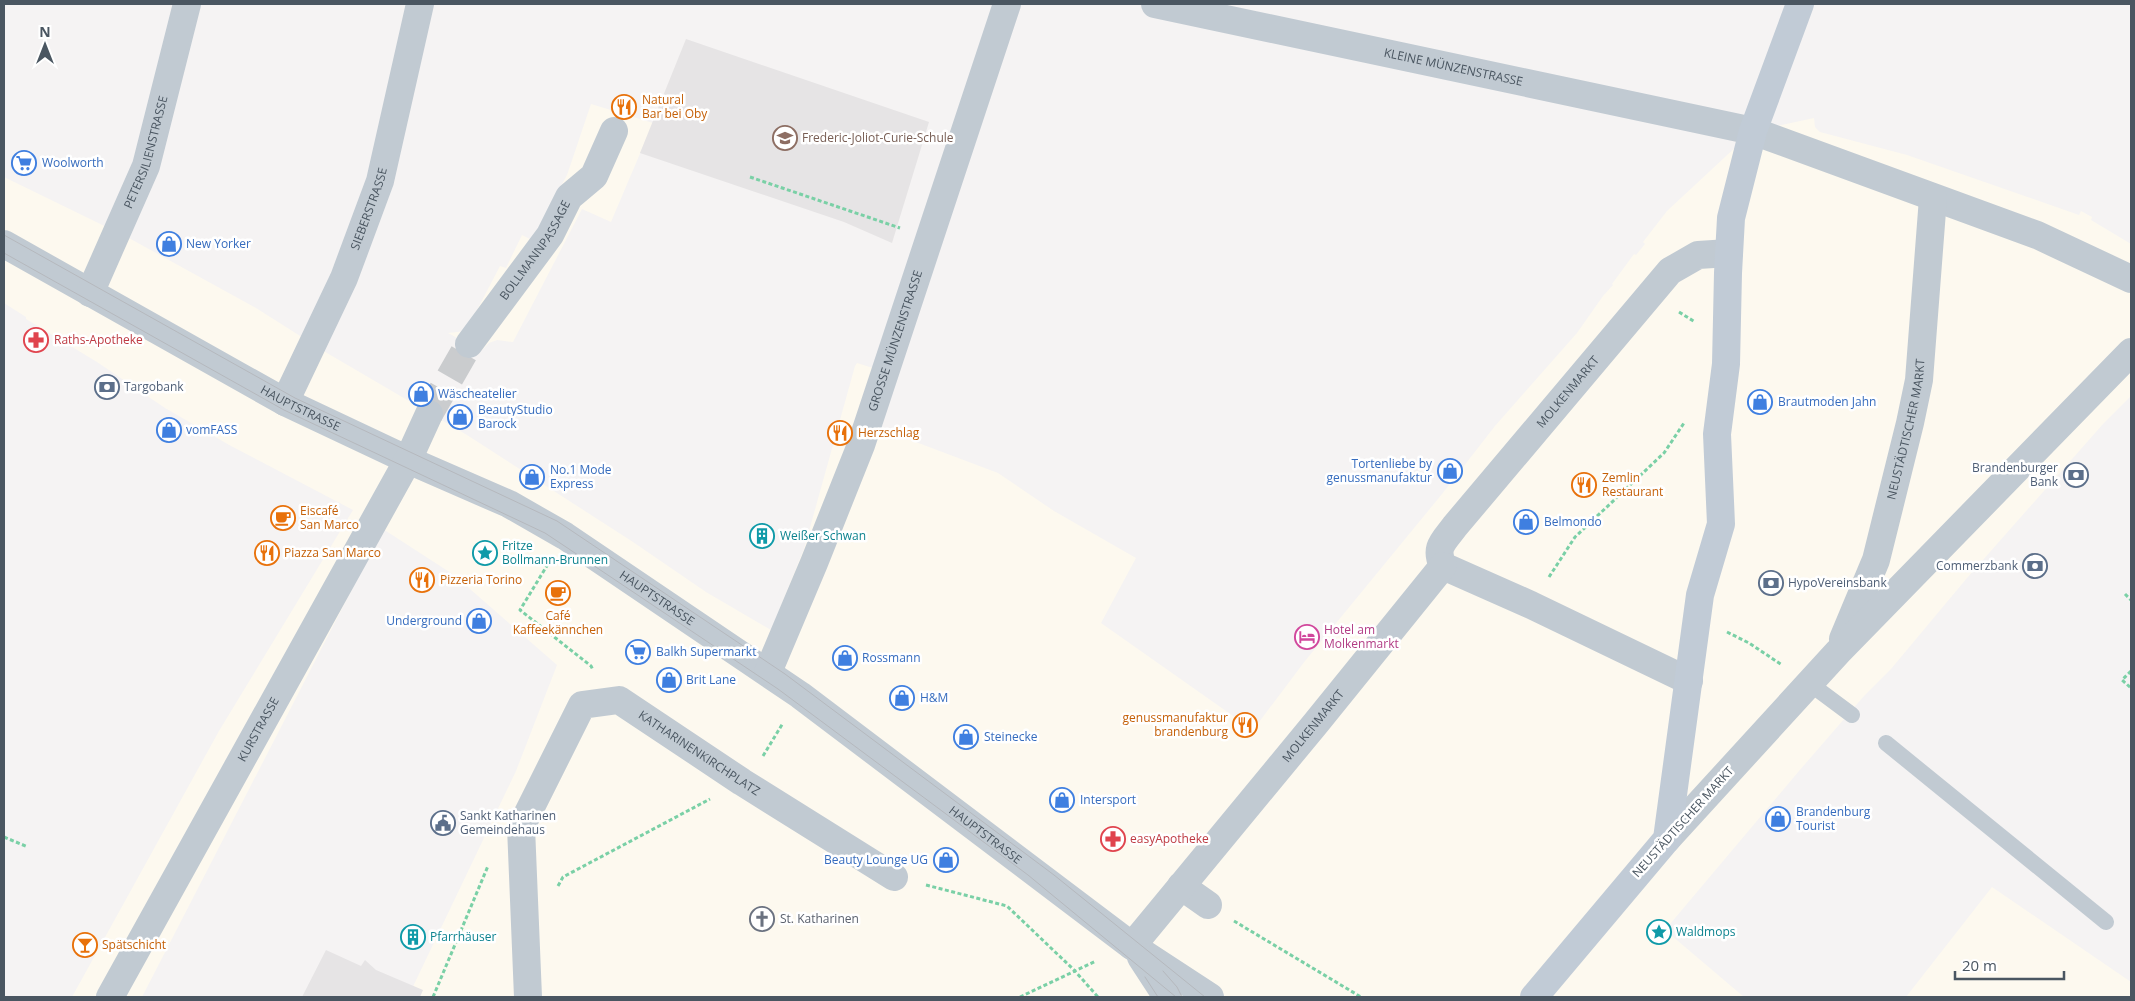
<svg xmlns="http://www.w3.org/2000/svg" width="2135" height="1001" font-family="'Open Sans',sans-serif">
<style>
.commercial{fill:#fdf9ef}
.education{fill:#e6e4e5}
.lines{fill:none;stroke-linecap:round;stroke-linejoin:round}
.street-tunnel{stroke:#caccce;stroke-width:28;stroke-dasharray:28 14;stroke-linecap:butt}
.path{stroke:#7ad0a6;stroke-width:3;stroke-dasharray:4 2.5;stroke-linecap:butt}
.lane{stroke:#c1cad2;stroke-width:16}
.street{stroke:#c1cad2;stroke-width:28}
.secondary{stroke:#c1cbd6;stroke-width:28}
.tram{stroke:#b5b8bd;stroke-width:1}
.labels{text-anchor:middle;stroke-width:5;stroke-linejoin:round;paint-order:stroke}
.street-label{font-size:12px;fill:#4a5661;stroke:#fff}
.food-label{font-size:12px;fill:#c56008;stroke:#fff;text-anchor:start}
.education-label{font-size:12px;fill:#785e54;stroke:#fff;text-anchor:start}
.shop-label{font-size:12px;fill:#366cbe;stroke:#fff;text-anchor:start}
.health-label{font-size:12px;fill:#be3a42;stroke:#fff;text-anchor:start}
.service-label{font-size:12px;fill:#4e5e75;stroke:#fff;text-anchor:start}
.culture-label{font-size:12px;fill:#0d838f;stroke:#fff;text-anchor:start}
.hotel-label{font-size:12px;fill:#b23c85;stroke:#fff;text-anchor:start}
.worship-label{font-size:12px;fill:#5b616d;stroke:#fff;text-anchor:start}
</style>
<rect width="100%" height="100%" fill="#f5f3f3"/>
<path class="commercial" d="M 591,104 L 653,123 L 611,222 L 582,209 L 513,342 L 497,340 L 489,343 L 481,351 L 448,333 L 466,331 L 500,266 L 506,268 L 522,235 L 532,240 L 567,175 Z
M 1814,118 L 1815,127 L 1820,132 L 1907,155 L 2079,215 L 2081,211 L 2092,217 L 2091,220 L 2131,244 L 2131,396 L 2103,424 L 1967,578 L 1891,669 L 1864,696 L 1799,771 L 1665,930 L 1744,997 L 408,997 L 516,771 L 557,665 L 454,575 L 383,529 L 142,997 L 72,997 L 219,731 L 353,510 L 231,446 L 165,408 L 97,362 L 26,319 L 26,317 L 4,303 L 4,177 L 127,237 L 256,308 L 327,353 L 467,435 L 633,542 L 706,592 L 771,630 L 804,549 L 855,366 L 857,363 L 886,372 L 868,427 L 884,430 L 998,473 L 1054,511 L 1136,558 L 1101,623 L 1253,730 L 1305,661 L 1442,494 L 1495,426 L 1577,333 L 1603,296 L 1613,285 L 1612,284 L 1634,254 L 1636,255 L 1645,244 L 1643,242 L 1667,211 L 1753,131 Z
M 1992,887 L 2131,982 L 2131,997 L 1906,997 Z"/>
<path class="education" d="M 686,39 L 929,122 L 892,243 L 844,222 L 640,153 Z
M 326,950 L 361,966 L 365,960 L 376,970 L 423,990 L 420,997 L 302,997 Z"/>
<g class="lines">
<path class="street-tunnel" d="M 429,414 L 469,344"/>
<path class="path" d="M 750,177 L 900,228
M 1679,312 L 1695,322
M 548,564 L 520,610 L 591,666 L 593,670
M 1549,577 L 1575,537 L 1664,453 L 1684,423
M 2125,594 L 2131,600
M 1727,632 L 1749,643 L 1782,665
M 2131,671 L 2122,680 L 2131,688
M 763,756 L 783,723
M 4,837 L 28,847
M 926,885 L 1007,906 L 1074,970 L 1098,997
M 558,886 L 563,877 L 710,799
M 1234,921 L 1361,997
M 433,997 L 488,866
M 1020,997 L 1096,961"/>
<path class="lane" d="M 1809,683 L 1852,715
M 1886,743 L 2106,922"/>
<g class="street">
<path id="s1" d="M 1155,4 L 1753,131 L 2037,235 L 2131,279"/>
<path id="s2" d="M 4,244 L 285,402 L 408,460 L 509,504 L 565,536 L 800,695 L 1132,946 L 1210,997"/>
<path id="s3" d="M 90,293 L 146,166 L 187,4"/>
<path id="s4" d="M 469,344 L 550,235 L 569,197 L 594,176 L 614,131"/>
<path id="s5" d="M 285,402 L 344,278 L 380,181 L 420,4"/>
<path id="s6" d="M 1843,639 L 1876,560 L 1910,423 L 1919,380 L 1933,198"/>
<path id="s7" d="M 768,672 L 814,563 L 861,445 L 1007,4"/>
<path id="s8" d="M 1689,681 L 1531,605 L 1443,566 C 1434,547 1444,541 1455,526 L 1670,271 L 1698,255 L 1729,253"/>
<path d="M 1667,839 L 1838,652 L 2131,352"/>
<path d="M 1181,886 L 1208,905"/>
<path id="s9" d="M 1132,946 L 1316,723 L 1443,566"/>
<path d="M 1141,957 L 1167,997"/>
<path id="s10" d="M 110,997 L 408,460 L 429,414"/>
<path id="s11" d="M 528,997 L 521,827 L 582,705 L 619,700 L 742,782 L 894,877"/>
</g>
<path class="secondary" d="M 1534,997 L 1667,839 L 1700,595 L 1721,524 L 1717,434 L 1726,364 L 1728,273 L 1731,218 L 1753,131 L 1800,4"/>
<path class="tram" d="M 4,235 L 295,398 L 557,521 L 785,674 L 1054,875 L 1205,997
M 4,253 L 284,410 L 545,533 L 569,549 L 778,689 L 1028,875 L 1176,997
M 1163,971 L 1177,987 L 1182,997
M 1145,977 L 1158,997"/>
</g>
<defs>
<symbol id="restaurant-ring" viewBox="-11 -11 22 22"><circle r="9.5" fill="#fff" stroke="#e8710a" stroke-width="1.5"/><path d="M-5-6h1v4h1v-4h1v4h1v-4h1v5L-1.5 .5V6h-2V.5L-5-1ZM5-6V6H3V1.5H1.5Q1.5-4 5-6Z" fill="#e8710a"/></symbol>
<symbol id="school-ring" viewBox="-11 -11 22 22"><circle r="9.5" fill="#fff" stroke="#8d6e63" stroke-width="1.5"/><path d="M0-5L7-2L0 1L-7-2ZM-4 1L0 2.5L4 1V4Q0 6-4 4Z" fill="#8d6e63"/></symbol>
<symbol id="supermarket-ring" viewBox="-11 -11 22 22"><circle r="9.5" fill="#fff" stroke="#3f7fe0" stroke-width="1.5"/><path d="M-6-5.5h2.5l.6 2H6L4.5 2H-2.5L-4.4-4H-6ZM-1.5 3.2a1.3 1.3 0 1 0 .1 0ZM3 3.2a1.3 1.3 0 1 0 .1 0Z" fill="#3f7fe0"/></symbol>
<symbol id="shop-ring" viewBox="-11 -11 22 22"><circle r="9.5" fill="#fff" stroke="#3f7fe0" stroke-width="1.5"/><path d="M-5-2.5h2.3a2.7 3.5 0 0 1 5.4 0H5L5.5 6h-11ZM-1.5-2.5h3a1.5 2.3 0 0 0-3 0Z" fill="#3f7fe0"/></symbol>
<symbol id="pharmacy-ring" viewBox="-11 -11 22 22"><circle r="9.5" fill="#fff" stroke="#e0444e" stroke-width="1.5"/><path d="M-2-6h4v4h4v4h-4v4h-4v-4h-4v-4h4Z" fill="#e0444e"/></symbol>
<symbol id="bank-ring" viewBox="-11 -11 22 22"><circle r="9.5" fill="#fff" stroke="#5c6f8a" stroke-width="1.5"/><path d="M-6-4H6V4H-6ZM0-2.3a2.3 2.3 0 1 0 0 4.6a2.3 2.3 0 1 0 0-4.6Z" fill="#5c6f8a"/></symbol>
<symbol id="cafe-ring" viewBox="-11 -11 22 22"><circle r="9.5" fill="#fff" stroke="#e8710a" stroke-width="1.5"/><path d="M-5.5-4.5H6V0H3Q3 3.5 0 3.5H-2.5Q-5.5 3.5-5.5 0ZM3-3.2v2h1.7v-2ZM-6 4.5H4V6H-6Z" fill="#e8710a"/></symbol>
<symbol id="building-ring" viewBox="-11 -11 22 22"><circle r="9.5" fill="#fff" stroke="#0f9aa8" stroke-width="1.5"/><path d="M-4-6H4V6H1V3H-1V6H-4ZM-2.5-4.3h1.7v1.8h-1.7ZM.8-4.3h1.7v1.8H.8ZM-2.5-1h1.7V.8h-1.7ZM.8-1h1.7V.8H.8Z" fill="#0f9aa8"/></symbol>
<symbol id="sight-ring" viewBox="-11 -11 22 22"><circle r="9.5" fill="#fff" stroke="#0f9aa8" stroke-width="1.5"/><path d="M0-6L1.8-2.2L6-1.7L2.9 1.2L3.7 5.4L0 3.3L-3.7 5.4L-2.9 1.2L-6-1.7L-1.8-2.2Z" fill="#0f9aa8"/></symbol>
<symbol id="hotel-ring" viewBox="-11 -11 22 22"><circle r="9.5" fill="#fff" stroke="#d1479c" stroke-width="1.5"/><path d="M-6-4.5h1.5V1H6V5H4.5V3h-9V5H-6ZM-4 0a1.8 1.8 0 1 1 3.6 0ZM.5 0V-2.5h3Q6-2.5 6 0Z" fill="#d1479c"/></symbol>
<symbol id="civic-ring" viewBox="-11 -11 22 22"><circle r="9.5" fill="#fff" stroke="#5c6f8a" stroke-width="1.5"/><path d="M-.6-6.5H3V-4.5H.6V-3L4-1V1h2V6H-6V1h2V-1L-.6-3ZM-1.2 2.5V6h2.4V2.5Z" fill="#5c6f8a"/></symbol>
<symbol id="church-ring" viewBox="-11 -11 22 22"><circle r="9.5" fill="#fff" stroke="#6b7280" stroke-width="1.5"/><path d="M-1.2-6h2.4v3.5h3.3v2.4h-3.3V6h-2.4V-.1h-3.3v-2.4h3.3Z" fill="#6b7280"/></symbol>
<symbol id="bar-ring" viewBox="-11 -11 22 22"><circle r="9.5" fill="#fff" stroke="#e8710a" stroke-width="1.5"/><path d="M-6-5H6L.8 .8V4.5H3.5V6h-7V4.5H-.8V.8Z" fill="#e8710a"/></symbol>
</defs>
<g fill-rule="evenodd">
<use href="#restaurant-ring" x="610" y="93" width="28" height="28"/>
<use href="#school-ring" x="771" y="124" width="28" height="28"/>
<use href="#supermarket-ring" x="10" y="149" width="28" height="28"/>
<use href="#shop-ring" x="155" y="230" width="28" height="28"/>
<use href="#pharmacy-ring" x="22" y="326" width="28" height="28"/>
<use href="#bank-ring" x="93" y="373" width="28" height="28"/>
<use href="#shop-ring" x="407" y="380" width="28" height="28"/>
<use href="#shop-ring" x="1746" y="388" width="28" height="28"/>
<use href="#shop-ring" x="446" y="403" width="28" height="28"/>
<use href="#shop-ring" x="155" y="416" width="28" height="28"/>
<use href="#restaurant-ring" x="826" y="419" width="28" height="28"/>
<use href="#shop-ring" x="1436" y="457" width="28" height="28"/>
<use href="#bank-ring" x="2062" y="461" width="28" height="28"/>
<use href="#shop-ring" x="518" y="463" width="28" height="28"/>
<use href="#restaurant-ring" x="1570" y="471" width="28" height="28"/>
<use href="#cafe-ring" x="269" y="504" width="28" height="28"/>
<use href="#shop-ring" x="1512" y="508" width="28" height="28"/>
<use href="#building-ring" x="748" y="522" width="28" height="28"/>
<use href="#restaurant-ring" x="253" y="539" width="28" height="28"/>
<use href="#sight-ring" x="471" y="539" width="28" height="28"/>
<use href="#bank-ring" x="2021" y="552" width="28" height="28"/>
<use href="#restaurant-ring" x="408" y="566" width="28" height="28"/>
<use href="#bank-ring" x="1757" y="569" width="28" height="28"/>
<use href="#cafe-ring" x="544" y="579" width="28" height="28"/>
<use href="#shop-ring" x="465" y="607" width="28" height="28"/>
<use href="#hotel-ring" x="1293" y="623" width="28" height="28"/>
<use href="#supermarket-ring" x="624" y="638" width="28" height="28"/>
<use href="#shop-ring" x="831" y="644" width="28" height="28"/>
<use href="#shop-ring" x="655" y="666" width="28" height="28"/>
<use href="#shop-ring" x="888" y="684" width="28" height="28"/>
<use href="#restaurant-ring" x="1231" y="711" width="28" height="28"/>
<use href="#shop-ring" x="952" y="723" width="28" height="28"/>
<use href="#shop-ring" x="1048" y="786" width="28" height="28"/>
<use href="#shop-ring" x="1764" y="805" width="28" height="28"/>
<use href="#civic-ring" x="429" y="809" width="28" height="28"/>
<use href="#pharmacy-ring" x="1099" y="825" width="28" height="28"/>
<use href="#shop-ring" x="932" y="846" width="28" height="28"/>
<use href="#church-ring" x="748" y="905" width="28" height="28"/>
<use href="#sight-ring" x="1645" y="918" width="28" height="28"/>
<use href="#building-ring" x="399" y="923" width="28" height="28"/>
<use href="#bar-ring" x="71" y="931" width="28" height="28"/>
</g>
<g class="labels">
<g class="street-label">
<text dy="4" stroke="none"><textPath href="#s1" startOffset="305">KLEINE MÜNZENSTRASSE</textPath></text>
<text dy="4" stroke="none"><textPath href="#s3" startOffset="152">PETERSILIENSTRASSE</textPath></text>
<text dy="4" stroke="none"><textPath href="#s5" startOffset="211">SIEBERSTRASSE</textPath></text>
<text dy="4" stroke="none"><textPath href="#s4" startOffset="115">BOLLMANNPASSAGE</textPath></text>
<text dy="4" stroke="none"><textPath href="#s7" startOffset="355">GROSSE MÜNZENSTRASSE</textPath></text>
<text dy="4" stroke="none"><textPath href="#s8" startOffset="492">MOLKENMARKT</textPath></text>
<text dy="4" stroke="none"><textPath href="#s2" startOffset="339">HAUPTSTRASSE</textPath></text>
<text dy="4" stroke="none"><textPath href="#s6" startOffset="220">NEUSTÄDTISCHER MARKT</textPath></text>
<text dy="4" stroke="none"><textPath href="#s2" startOffset="744">HAUPTSTRASSE</textPath></text>
<text dy="4" stroke="none"><textPath href="#s9" startOffset="285">MOLKENMARKT</textPath></text>
<text dy="4" stroke="none"><textPath href="#s10" startOffset="306">KURSTRASSE</textPath></text>
<text dy="4" stroke="none"><textPath href="#s11" startOffset="440">KATHARINENKIRCHPLATZ</textPath></text>
<text transform="translate(1683 822) rotate(-48)" y="4">NEUSTÄDTISCHER MARKT</text>
<text dy="4" stroke="none"><textPath href="#s2" startOffset="1149">HAUPTSTRASSE</textPath></text>
</g>
<g class="food-label">
<text x="642" y="104">Natural<tspan x="642" dy="14">Bar bei Oby</tspan></text>
<text x="858" y="437">Herzschlag</text>
<text x="1602" y="482">Zemlin<tspan x="1602" dy="14">Restaurant</tspan></text>
<text x="300" y="515">Eiscafé<tspan x="300" dy="14">San Marco</tspan></text>
<text x="284" y="557">Piazza San Marco</text>
<text x="440" y="584">Pizzeria Torino</text>
<text x="558" y="620" text-anchor="middle">Café<tspan x="558" dy="14">Kaffeekännchen</tspan></text>
<text x="1228" y="722" text-anchor="end">genussmanufaktur<tspan x="1228" dy="14">brandenburg</tspan></text>
<text x="102" y="949">Spätschicht</text>
</g>
<g class="education-label">
<text x="802" y="142">Frederic-Joliot-Curie-Schule</text>
</g>
<g class="shop-label">
<text x="42" y="167">Woolworth</text>
<text x="186" y="248">New Yorker</text>
<text x="438" y="398">Wäscheatelier</text>
<text x="1778" y="406">Brautmoden Jahn</text>
<text x="478" y="414">BeautyStudio<tspan x="478" dy="14">Barock</tspan></text>
<text x="186" y="434">vomFASS</text>
<text x="1432" y="468" text-anchor="end">Tortenliebe by<tspan x="1432" dy="14">genussmanufaktur</tspan></text>
<text x="550" y="474">No.1 Mode<tspan x="550" dy="14">Express</tspan></text>
<text x="1544" y="526">Belmondo</text>
<text x="462" y="625" text-anchor="end">Underground</text>
<text x="656" y="656">Balkh Supermarkt</text>
<text x="862" y="662">Rossmann</text>
<text x="686" y="684">Brit Lane</text>
<text x="920" y="702">H&amp;M</text>
<text x="984" y="741">Steinecke</text>
<text x="1080" y="804">Intersport</text>
<text x="1796" y="816">Brandenburg<tspan x="1796" dy="14">Tourist</tspan></text>
<text x="928" y="864" text-anchor="end">Beauty Lounge UG</text>
</g>
<g class="health-label">
<text x="54" y="344">Raths-Apotheke</text>
<text x="1130" y="843">easyApotheke</text>
</g>
<g class="service-label">
<text x="124" y="391">Targobank</text>
<text x="2058" y="472" text-anchor="end">Brandenburger<tspan x="2058" dy="14">Bank</tspan></text>
<text x="2018" y="570" text-anchor="end">Commerzbank</text>
<text x="1788" y="587">HypoVereinsbank</text>
<text x="460" y="820">Sankt Katharinen<tspan x="460" dy="14">Gemeindehaus</tspan></text>
</g>
<g class="culture-label">
<text x="780" y="540">Weißer Schwan</text>
<text x="502" y="550">Fritze<tspan x="502" dy="14">Bollmann-Brunnen</tspan></text>
<text x="1676" y="936">Waldmops</text>
<text x="430" y="941">Pfarrhäuser</text>
</g>
<g class="hotel-label">
<text x="1324" y="634">Hotel am<tspan x="1324" dy="14">Molkenmarkt</tspan></text>
</g>
<g class="worship-label">
<text x="780" y="923">St. Katharinen</text>
</g>
</g>
<rect width="2135" height="1001" fill="none" stroke="#4a5661" stroke-width="10"/>
<g transform="translate(45 45)" stroke="#ffffff" stroke-width="4" paint-order="stroke">
<path d="M0-4L9 19L0 12L-9 19Z" fill="#4a5661"/>
<text y="-8" font-size="14" font-weight="bold" text-anchor="middle" fill="#4a5661">N</text>
</g>
<path d="M1955 971v8h109v-8" fill="none" stroke="#4a5661" stroke-width="2.5"/>
<text x="1962" y="971" font-size="15" fill="#4a5661" stroke="#ffffff" stroke-width="4" paint-order="stroke">20 m</text>
</svg>
